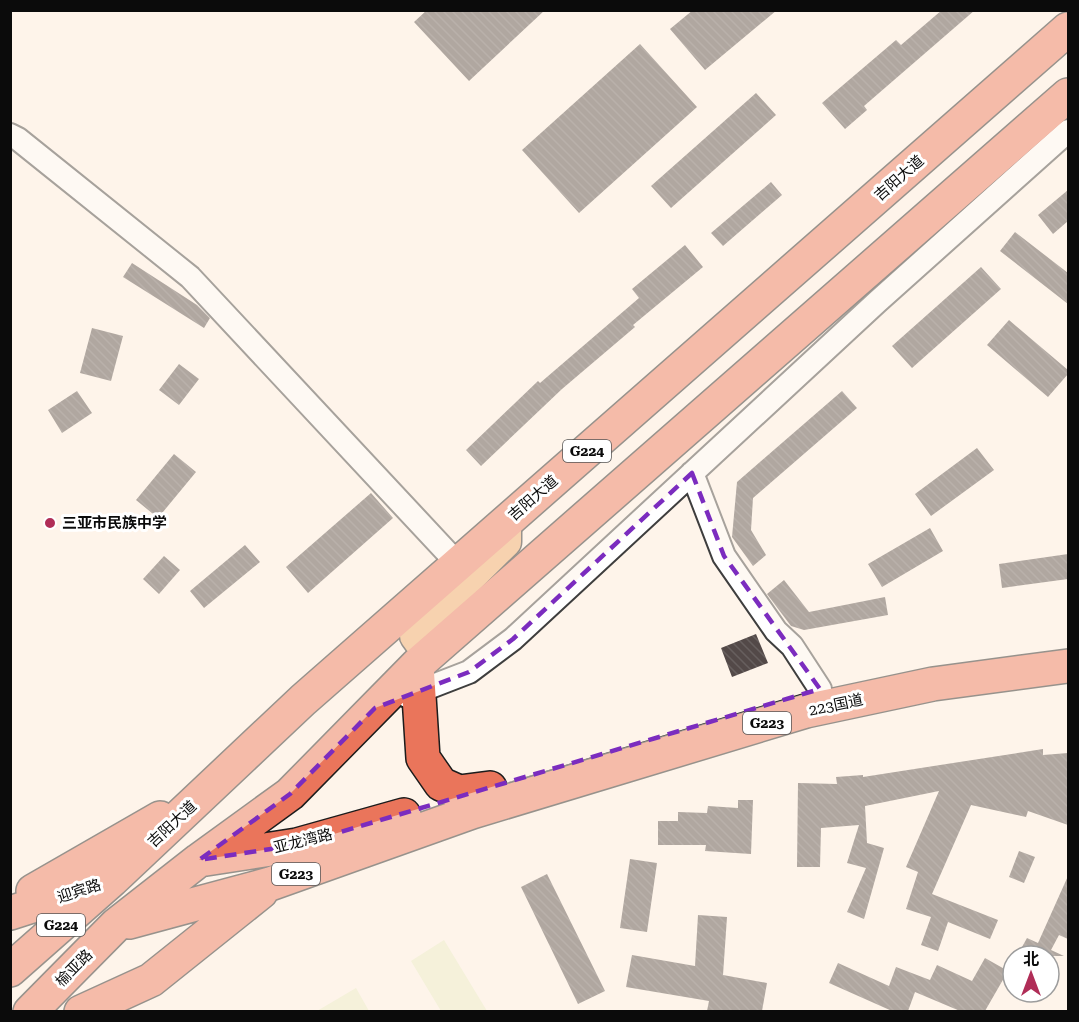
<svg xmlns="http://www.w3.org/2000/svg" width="1079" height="1022" font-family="'Roboto Serif','Noto Sans SC',serif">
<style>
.pitch{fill:#eaedc8}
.building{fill:url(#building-back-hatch)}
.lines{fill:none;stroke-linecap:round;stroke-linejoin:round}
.minor-casing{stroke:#3e3e3e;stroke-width:26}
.major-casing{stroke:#1c1c1c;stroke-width:33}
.highway-casing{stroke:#1c1c1c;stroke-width:36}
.minor{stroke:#fff;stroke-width:22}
.major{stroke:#efa968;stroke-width:30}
.highway{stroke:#ea755b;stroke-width:33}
.marked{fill:none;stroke:#7b2cbf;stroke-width:4.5;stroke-dasharray:12 8;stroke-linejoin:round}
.poi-dot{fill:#b02d57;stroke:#fff;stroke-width:2}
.labels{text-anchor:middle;stroke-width:6;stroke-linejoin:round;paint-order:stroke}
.shield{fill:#fff;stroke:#545454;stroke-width:1.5}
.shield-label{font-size:14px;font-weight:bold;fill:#0b0b0b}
.street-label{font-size:15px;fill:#0b0b0b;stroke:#fff}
.poi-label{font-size:15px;font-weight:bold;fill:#0b0b0b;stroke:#fff;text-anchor:start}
</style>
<defs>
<pattern id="building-back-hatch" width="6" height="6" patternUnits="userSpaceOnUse" patternTransform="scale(1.5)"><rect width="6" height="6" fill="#534948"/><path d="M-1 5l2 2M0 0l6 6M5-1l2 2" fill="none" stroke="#675f5e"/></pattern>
</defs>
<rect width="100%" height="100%" fill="#fef4ea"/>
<path class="pitch" d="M 444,940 L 487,1011 L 441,1011 L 411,961 Z
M 356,988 L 369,1011 L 317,1011 Z"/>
<path class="building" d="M 427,10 L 545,10 L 469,81 L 414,22 Z
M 693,10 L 777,10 L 705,70 L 670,29 Z
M 942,10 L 975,10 L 864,106 L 867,110 L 845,129 L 822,103 L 896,40 L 901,45 Z
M 640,44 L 697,107 L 579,213 L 522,150 Z
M 756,93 L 776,115 L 671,208 L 651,186 Z
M 771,182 L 782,195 L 723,246 L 711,233 Z
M 1068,190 L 1068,221 L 1053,234 L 1038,215 Z
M 1015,232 L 1068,273 L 1068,304 L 1000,251 Z
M 685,245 L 703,267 L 633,325 L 635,327 L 562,389 L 481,466 L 466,450 L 538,381 L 540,383 L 639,298 L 632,289 Z
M 132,263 L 197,305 L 210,318 L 204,328 L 123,277 Z
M 981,267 L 1001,289 L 912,368 L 892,346 Z
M 1009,320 L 1068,370 L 1068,374 L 1048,397 L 987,345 Z
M 92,328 L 123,336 L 111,381 L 80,373 Z
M 179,364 L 199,379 L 179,405 L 159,390 Z
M 77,391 L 92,413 L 62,433 L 48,410 Z
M 842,391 L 857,408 L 753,498 L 751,530 L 766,555 L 753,566 L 732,537 L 737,482 Z
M 977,448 L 994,470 L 931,516 L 915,494 Z
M 174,454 L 196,472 L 158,518 L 136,500 Z
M 371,493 L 393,518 L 308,593 L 286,567 Z
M 930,528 L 943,551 L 882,587 L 868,564 Z
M 245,545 L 260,562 L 204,608 L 190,591 Z
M 1068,554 L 1068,579 L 1002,588 L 999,564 Z
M 164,556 L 180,570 L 159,594 L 143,579 Z
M 784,580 L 809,612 L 885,597 L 888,615 L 804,630 L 791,626 L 767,594 Z
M 756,634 L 768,663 L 732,677 L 721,648 Z
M 1043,749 L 1043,755 L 1068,753 L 1068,825 L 1028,811 L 1026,817 L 971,805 L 932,894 L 998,920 L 990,939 L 948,922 L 938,951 L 921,945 L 931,917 L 906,909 L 918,872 L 906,867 L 939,791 L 865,806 L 867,843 L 884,848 L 864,919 L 847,912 L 866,868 L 847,863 L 859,825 L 821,828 L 820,867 L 797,867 L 798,783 L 837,784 L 836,777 L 863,775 L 863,777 Z
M 738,800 L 753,800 L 751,854 L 705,851 L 706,845 L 658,845 L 658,821 L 678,821 L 678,812 L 707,813 L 708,806 L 738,808 Z
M 1019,851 L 1035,857 L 1024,883 L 1009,877 Z
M 630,859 L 657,863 L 647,932 L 620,928 Z
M 547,874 L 605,991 L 578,1004 L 521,887 Z
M 1068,876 L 1068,939 L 1059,935 L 1051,950 L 1064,956 L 1017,956 L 1027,938 L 1038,943 Z
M 698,915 L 727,917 L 723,975 L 767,983 L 762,1011 L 707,1011 L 709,1001 L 626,987 L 632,955 L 695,966 Z
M 985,958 L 1008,971 L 985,1011 L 960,1011 L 915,992 L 908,1011 L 892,1011 L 829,983 L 838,963 L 889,986 L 896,967 L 930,980 L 937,965 L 972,981 Z"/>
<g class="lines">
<defs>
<path id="minor" d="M 10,135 L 18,139 L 190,277 L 458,564
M 692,473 L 724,556 L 776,631 L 792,646 L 820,689
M 407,696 L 469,672 L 513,639 L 877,302 L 1068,131"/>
<path id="major" d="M 437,647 L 423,647 L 415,636 L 432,615 L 506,542 L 506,522"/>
<path id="highway" d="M 417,665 L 423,758 L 441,784 L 459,792 L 490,788
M 206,859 L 297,845 L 404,815
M 33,891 L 160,818
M 10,913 L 100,884
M 129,922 L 270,884 L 472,812 L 806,711 L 933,684 L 1068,666
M 10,970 L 112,880 L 303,700 L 1068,29
M 30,1012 L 116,925 L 199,860 L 290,794 L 417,665 L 1068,95
M 81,1012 L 151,980 L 261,892"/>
</defs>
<use href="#minor" class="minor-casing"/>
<use href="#major" class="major-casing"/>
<use href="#highway" class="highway-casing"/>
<use href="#minor" class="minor"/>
<use href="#major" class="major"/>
<use href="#highway" class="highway"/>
</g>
<path d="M0 0H1079V1022H0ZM 692,473 L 724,556 L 820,689 L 297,845 L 199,860 L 290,794 L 375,708 L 469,672 L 513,639 Z" fill="#fef4ea" fill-opacity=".55" fill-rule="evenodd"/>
<path class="marked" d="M 692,473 L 724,556 L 820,689 L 297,845 L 199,860 L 290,794 L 375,708 L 469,672 L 513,639 Z"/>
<circle class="poi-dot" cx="50" cy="523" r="6"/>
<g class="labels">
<g class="shield">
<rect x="563" y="440" width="48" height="22" rx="4.5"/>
<rect x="743" y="712" width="48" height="22" rx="4.5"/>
<rect x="272" y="863" width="48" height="22" rx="4.5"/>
<rect x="37" y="914" width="48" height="22" rx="4.5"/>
</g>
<g class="shield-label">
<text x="587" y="456">G224</text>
<text x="767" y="728">G223</text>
<text x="296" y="879">G223</text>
<text x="61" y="930">G224</text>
</g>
<g class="street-label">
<text transform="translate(899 178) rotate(-41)" y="5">吉阳大道</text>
<text transform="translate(533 498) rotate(-41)" y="5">吉阳大道</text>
<text transform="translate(836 705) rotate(-12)" y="5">223国道</text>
<text transform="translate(172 824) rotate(-43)" y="5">吉阳大道</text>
<text transform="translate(303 841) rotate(-14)" y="5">亚龙湾路</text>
<text transform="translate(79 891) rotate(-18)" y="5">迎宾路</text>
<text transform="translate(74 968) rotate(-45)" y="5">榆亚路</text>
</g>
<g class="poi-label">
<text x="62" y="528">三亚市民族中学</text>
</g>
</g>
<rect width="1079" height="1022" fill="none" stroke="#0b0b0b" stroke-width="24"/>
<g transform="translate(1031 974)"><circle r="28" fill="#ffffff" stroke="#9d9d9d" stroke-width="1.5"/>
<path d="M0-4.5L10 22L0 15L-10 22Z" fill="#b02d57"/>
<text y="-9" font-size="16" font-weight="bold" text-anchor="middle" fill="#0b0b0b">北</text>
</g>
</svg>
